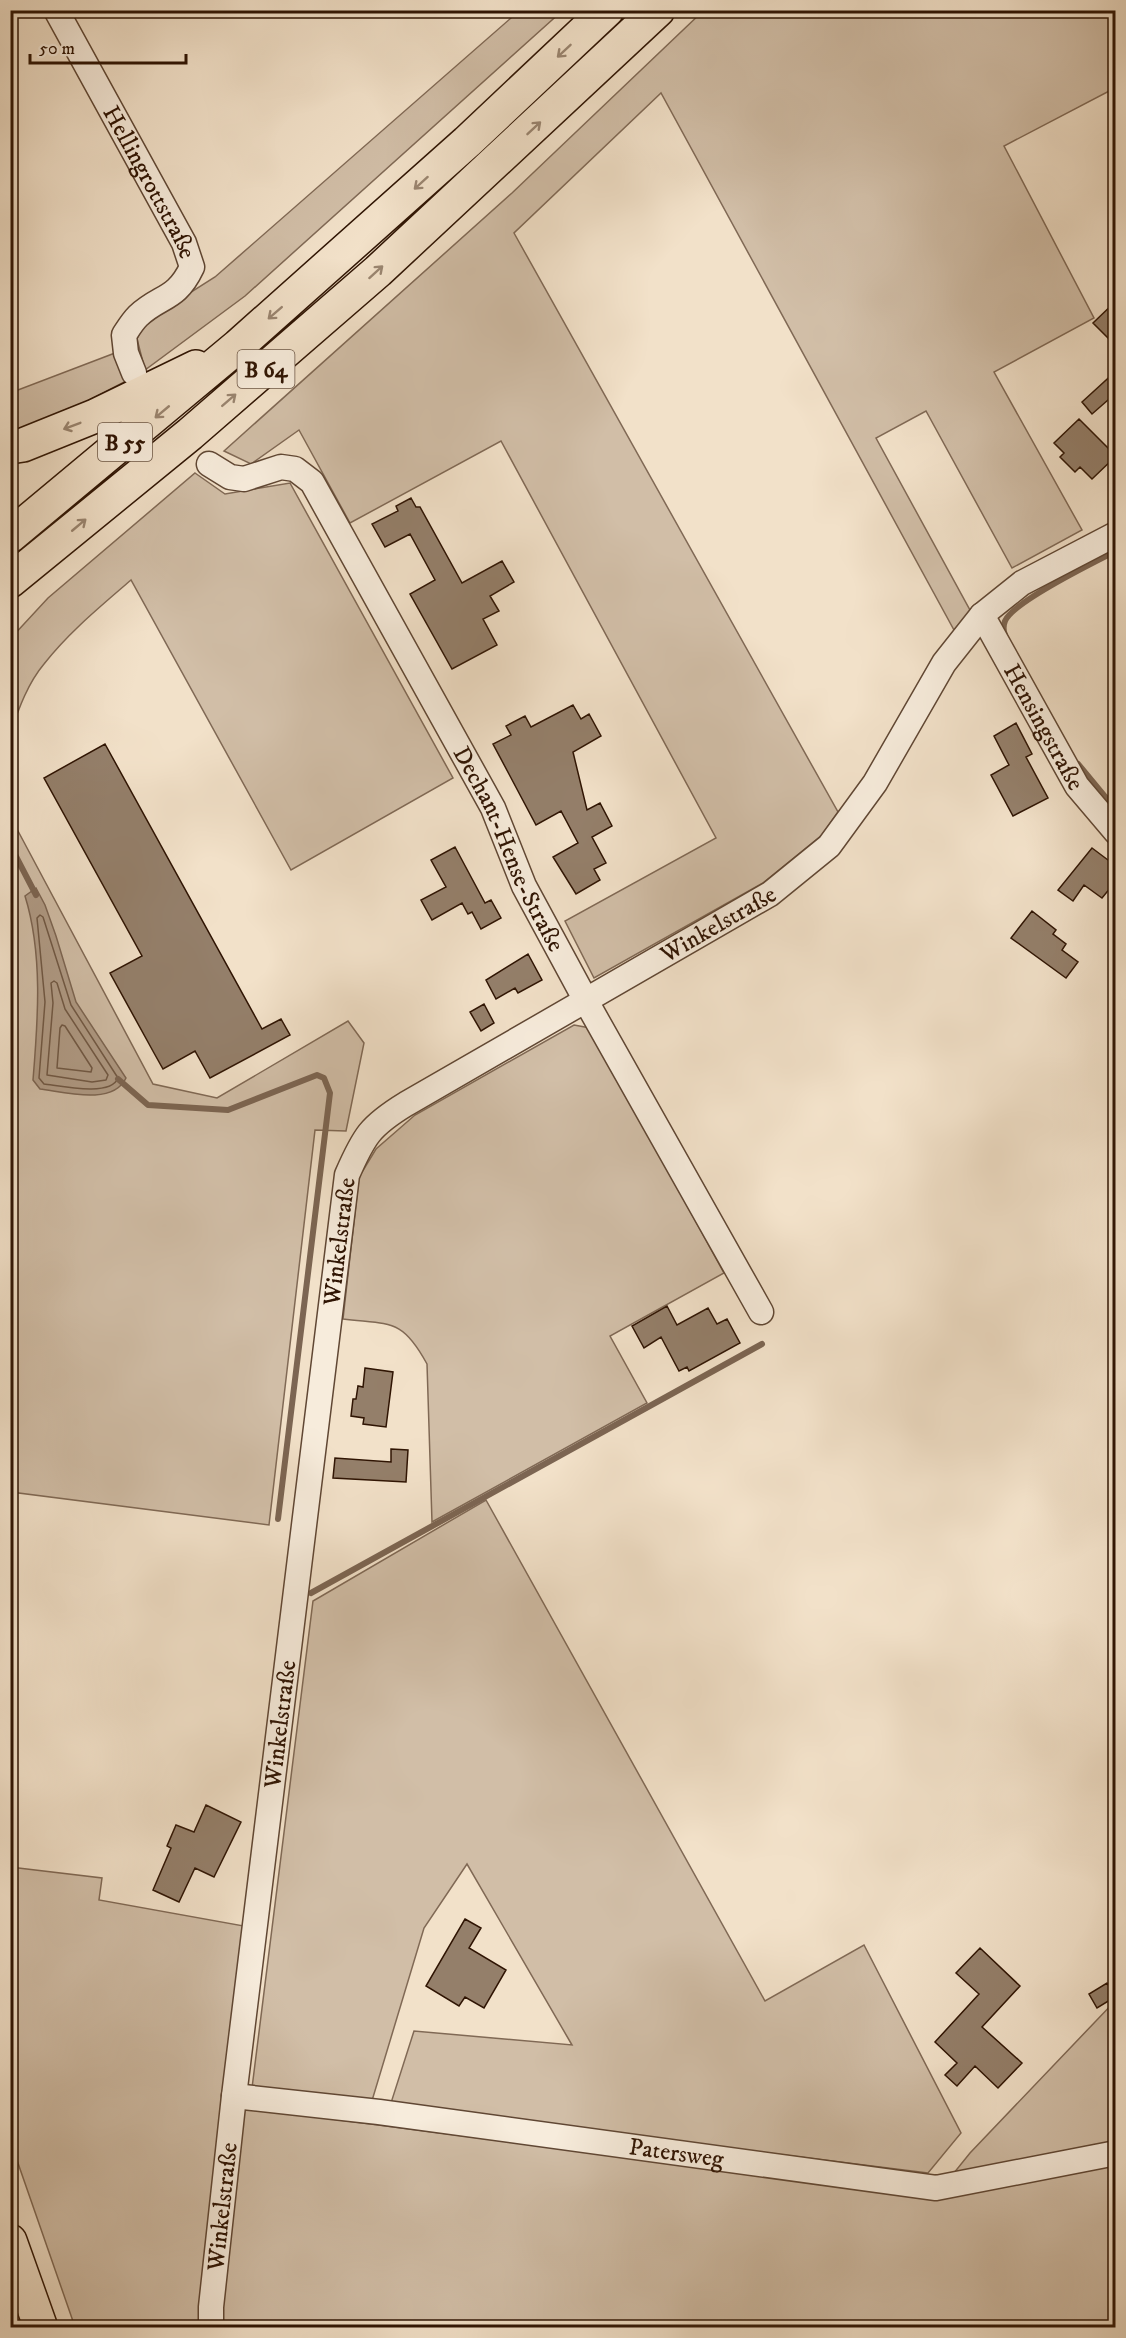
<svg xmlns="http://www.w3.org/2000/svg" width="1126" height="2338" font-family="'IM FELL DW Pica',serif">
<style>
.green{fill:#d1bea7;stroke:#806955;stroke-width:1.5}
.water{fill:#b09b86;stroke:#7c6552;stroke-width:1.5}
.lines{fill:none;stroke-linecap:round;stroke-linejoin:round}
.shore{stroke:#705844;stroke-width:1.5}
.stream{stroke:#7c6552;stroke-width:6}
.building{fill:#947f6a;stroke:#2f1403;stroke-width:1.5}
.minor-casing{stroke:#604734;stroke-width:27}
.primary-casing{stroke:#2f1403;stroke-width:36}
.trunk-casing{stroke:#2f1403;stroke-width:36}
.minor{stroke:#f7ecdc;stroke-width:24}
.primary{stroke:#f2e1c9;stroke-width:33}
.trunk{stroke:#f2e1c9;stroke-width:33}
.oneway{stroke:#9a8570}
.labels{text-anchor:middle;stroke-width:4.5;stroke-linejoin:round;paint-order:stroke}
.shield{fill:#f7ecdc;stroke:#6b5544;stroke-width:1.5}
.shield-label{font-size:22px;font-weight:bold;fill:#2f1403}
.street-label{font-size:24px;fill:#2f1403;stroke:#f7ecdc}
</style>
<rect width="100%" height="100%" fill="#f2e1c9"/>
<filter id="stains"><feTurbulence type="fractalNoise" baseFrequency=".00333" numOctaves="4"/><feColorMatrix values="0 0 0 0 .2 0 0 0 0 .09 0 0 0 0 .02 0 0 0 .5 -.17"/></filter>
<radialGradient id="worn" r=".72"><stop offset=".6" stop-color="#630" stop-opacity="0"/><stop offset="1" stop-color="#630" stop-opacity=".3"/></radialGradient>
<path class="green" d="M 519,11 L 562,11 L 245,296 L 145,370 L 137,339 L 144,322 L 215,277 Z
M 703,11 L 1115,11 L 1115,88 L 1004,146 L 1094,318 L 994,372 L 1082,530 L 1012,568 L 926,411 L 876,438 L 971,612 L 954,630 L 661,93 L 514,233 L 838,812 L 822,835 L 763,883 L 594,978 L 565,921 L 716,838 L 501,441 L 350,523 L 299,430 L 251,464 L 224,451 L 512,193 Z
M 115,353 L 130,379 L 61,415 L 11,432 L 10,393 Z
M 195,473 L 225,494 L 290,483 L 453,778 L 291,870 L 131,580 C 101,606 69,632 44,664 C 28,683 19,708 11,731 L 11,638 L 48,598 Z
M 10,816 L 153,1084 L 217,1098 L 348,1021 L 364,1043 L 346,1131 L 315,1130 L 269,1525 L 11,1492 Z
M 574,1025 L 590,1028 L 724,1273 L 610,1336 L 647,1403 L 432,1522 L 427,1364 C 402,1318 391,1325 343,1319 L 359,1177 L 376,1149 L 415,1115 Z
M 486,1500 L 765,2001 L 864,1945 L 961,2133 L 928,2173 L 390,2106 L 414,2031 L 572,2045 L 467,1864 L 424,1928 L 371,2104 L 252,2088 L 313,1601 Z
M 10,1867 L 102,1878 L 99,1900 L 244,1926 L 224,2105 L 933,2197 L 1115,2162 L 1115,2327 L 75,2327 L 11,2143 Z
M 1115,2001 L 1115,2146 L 949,2179 L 970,2153 Z"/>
<path class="water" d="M 36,888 L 45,905 L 56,936 L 76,1002 L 126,1078 C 113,1106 64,1092 40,1089 L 33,1080 C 38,1020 43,954 25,896 Z"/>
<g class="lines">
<path class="shore" d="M 40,915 L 43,917 L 71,1005 L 118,1078 C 111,1097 61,1086 44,1084 L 39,1078 L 45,1002 L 37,918 Z
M 54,981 L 57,983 L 65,1009 L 108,1075 L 106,1080 L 92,1082 L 47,1075 L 53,1003 L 51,983 Z
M 62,1025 L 65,1026 L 92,1068 L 91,1072 L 57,1068 L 60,1028 Z"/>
<path class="stream" d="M 1005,635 C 1003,630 1003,626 1005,621 C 1013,602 1094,562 1116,551
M 1078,764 L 1116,810
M 10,845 L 36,895
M 118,1079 L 148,1105 L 228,1110 L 317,1075 L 324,1078 L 330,1093 L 278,1519
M 311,1593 L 762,1344"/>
</g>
<path class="building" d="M 1116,301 L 1116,346 L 1093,323 Z
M 1116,371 L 1116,393 L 1092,414 L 1082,402 Z
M 1079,419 L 1116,456 L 1092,479 L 1080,467 L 1075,472 L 1060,457 L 1064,453 L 1054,443 Z
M 411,498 L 416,507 L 420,507 L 462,583 L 502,561 L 514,582 L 490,596 L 499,611 L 483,619 L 497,645 L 452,669 L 410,594 L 435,580 L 410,534 L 385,547 L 372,524 L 398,511 L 396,506 Z
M 573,705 L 581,719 L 589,714 L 601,736 L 573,752 L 587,810 L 600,803 L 612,826 L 592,837 L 606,863 L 594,869 L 600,880 L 576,894 L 553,857 L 578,843 L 561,811 L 536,825 L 493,744 L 511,735 L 506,726 L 525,716 L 531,727 Z
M 1016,723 L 1032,754 L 1026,757 L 1048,798 L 1013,816 L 991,775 L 1009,765 L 994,736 Z
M 105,744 L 262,1029 L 281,1019 L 290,1035 L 210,1078 L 195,1051 L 163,1069 L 154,1053 L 110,973 L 142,956 L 44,778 Z
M 455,847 L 485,903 L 491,900 L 501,918 L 481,929 L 472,912 L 468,914 L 462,903 L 432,920 L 421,900 L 446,887 L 431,860 Z
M 1092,848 L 1116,866 L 1116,881 L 1102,898 L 1084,885 L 1073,901 L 1058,890 Z
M 1032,911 L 1056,930 L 1053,934 L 1066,944 L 1062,950 L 1078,962 L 1066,978 L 1011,938 Z
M 528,954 L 542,980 L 518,993 L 515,988 L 496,999 L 486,980 Z
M 484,1004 L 494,1023 L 481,1031 L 470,1012 Z
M 667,1306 L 677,1325 L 708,1308 L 717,1324 L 727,1319 L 740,1343 L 689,1371 L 687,1367 L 679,1371 L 661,1337 L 644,1348 L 632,1326 Z
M 365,1368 L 393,1372 L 386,1427 L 363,1424 L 364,1418 L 351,1416 L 353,1399 L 356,1399 L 358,1386 L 363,1387 Z
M 391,1449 L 408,1450 L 406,1482 L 333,1478 L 335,1458 L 391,1462 Z
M 206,1805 L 241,1822 L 214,1877 L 195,1868 L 179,1902 L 153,1890 L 171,1848 L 167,1846 L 176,1825 L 194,1832 Z
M 465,1919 L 481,1928 L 469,1948 L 506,1970 L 484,2008 L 465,1997 L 459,2006 L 426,1986 Z
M 980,1948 L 1020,1986 L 982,2027 L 1022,2063 L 998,2088 L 975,2066 L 957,2086 L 945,2075 L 957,2063 L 935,2042 L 979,1994 L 956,1973 Z
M 1107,1983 L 1115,1997 L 1097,2008 L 1089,1994 Z"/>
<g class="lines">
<defs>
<g id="minor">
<path id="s1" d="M 56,10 L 184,243 L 192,267 C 176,301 160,295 138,316 C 132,322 128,329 124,335 L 126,353 L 134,373"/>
<path id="s2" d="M 209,464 L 230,477 L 244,479 L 281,467 L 295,469 L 312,482 L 493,808 L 524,886 L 591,1010 L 761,1312"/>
<path id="s3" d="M 982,615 L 1077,786 L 1116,832"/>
<path id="s4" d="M 234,2096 L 379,2112 L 936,2188 L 1116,2153"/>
<path id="s5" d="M 211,2328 L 211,2307 L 234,2096 L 347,1175 C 364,1136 370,1126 406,1104 L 770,894 L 829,846 L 875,783 L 944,663 L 982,615 L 1022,583 L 1116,534"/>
</g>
<path id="primary" d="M 10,2241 L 41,2328"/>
<path id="trunk" d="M 10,447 L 23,445 L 95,416 L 196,367
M 10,536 L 238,346 L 467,142 L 607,10
M 10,581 L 190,434 L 378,271 L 658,10"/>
</defs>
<use href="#minor" class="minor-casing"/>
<use href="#primary" class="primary-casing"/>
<use href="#trunk" class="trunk-casing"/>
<use href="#minor" class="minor"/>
<use href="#primary" class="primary"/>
<use href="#trunk" class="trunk"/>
</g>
<defs><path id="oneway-shaft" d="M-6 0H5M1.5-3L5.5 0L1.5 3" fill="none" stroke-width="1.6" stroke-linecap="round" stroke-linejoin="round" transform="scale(1.5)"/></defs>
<g class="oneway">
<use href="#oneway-shaft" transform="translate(564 51) rotate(137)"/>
<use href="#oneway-shaft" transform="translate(534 128) rotate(-43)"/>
<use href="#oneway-shaft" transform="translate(421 183) rotate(138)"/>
<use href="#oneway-shaft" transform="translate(376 272) rotate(-42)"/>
<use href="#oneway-shaft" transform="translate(275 313) rotate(139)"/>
<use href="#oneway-shaft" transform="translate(229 400) rotate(-41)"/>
<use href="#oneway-shaft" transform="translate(162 412) rotate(140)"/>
<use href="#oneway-shaft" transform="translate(72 426) rotate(159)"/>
<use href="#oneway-shaft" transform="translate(79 525) rotate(-40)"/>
</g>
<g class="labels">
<g class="shield">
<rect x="237.5" y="350" width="57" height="38" rx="4.5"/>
<rect x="98" y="423" width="54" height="38" rx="4.5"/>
</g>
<g class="shield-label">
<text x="266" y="377">B 64</text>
<text x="125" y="450">B 55</text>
</g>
<g class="street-label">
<text dy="8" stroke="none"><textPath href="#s1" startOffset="196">Hellingrottstraße</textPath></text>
<text dy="8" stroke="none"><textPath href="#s3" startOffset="128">Hensingstraße</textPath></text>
<text dy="8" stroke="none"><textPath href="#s2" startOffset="530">Dechant-Hense-Straße</textPath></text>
<text dy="8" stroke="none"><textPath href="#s5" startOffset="1616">Winkelstraße</textPath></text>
<text dy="8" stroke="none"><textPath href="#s5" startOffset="1094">Winkelstraße</textPath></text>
<text dy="8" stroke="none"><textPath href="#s5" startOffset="608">Winkelstraße</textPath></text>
<text dy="8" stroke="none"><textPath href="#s4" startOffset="446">Patersweg</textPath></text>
<text dy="8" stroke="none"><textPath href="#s5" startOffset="122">Winkelstraße</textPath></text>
</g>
</g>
<rect width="1126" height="2338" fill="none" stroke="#f2e1c9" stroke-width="36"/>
<rect x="12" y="12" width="1102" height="2314" fill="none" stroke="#2f1403" stroke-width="3"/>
<rect x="18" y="18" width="1090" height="2302" fill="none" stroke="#2f1403" stroke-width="1.5"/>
<path d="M30 54v9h156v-9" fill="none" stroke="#2f1403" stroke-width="3"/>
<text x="39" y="54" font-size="18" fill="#2f1403" stroke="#f7ecdc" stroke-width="4.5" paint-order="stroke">50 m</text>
<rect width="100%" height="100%" filter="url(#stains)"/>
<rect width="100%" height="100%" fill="url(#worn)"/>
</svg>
